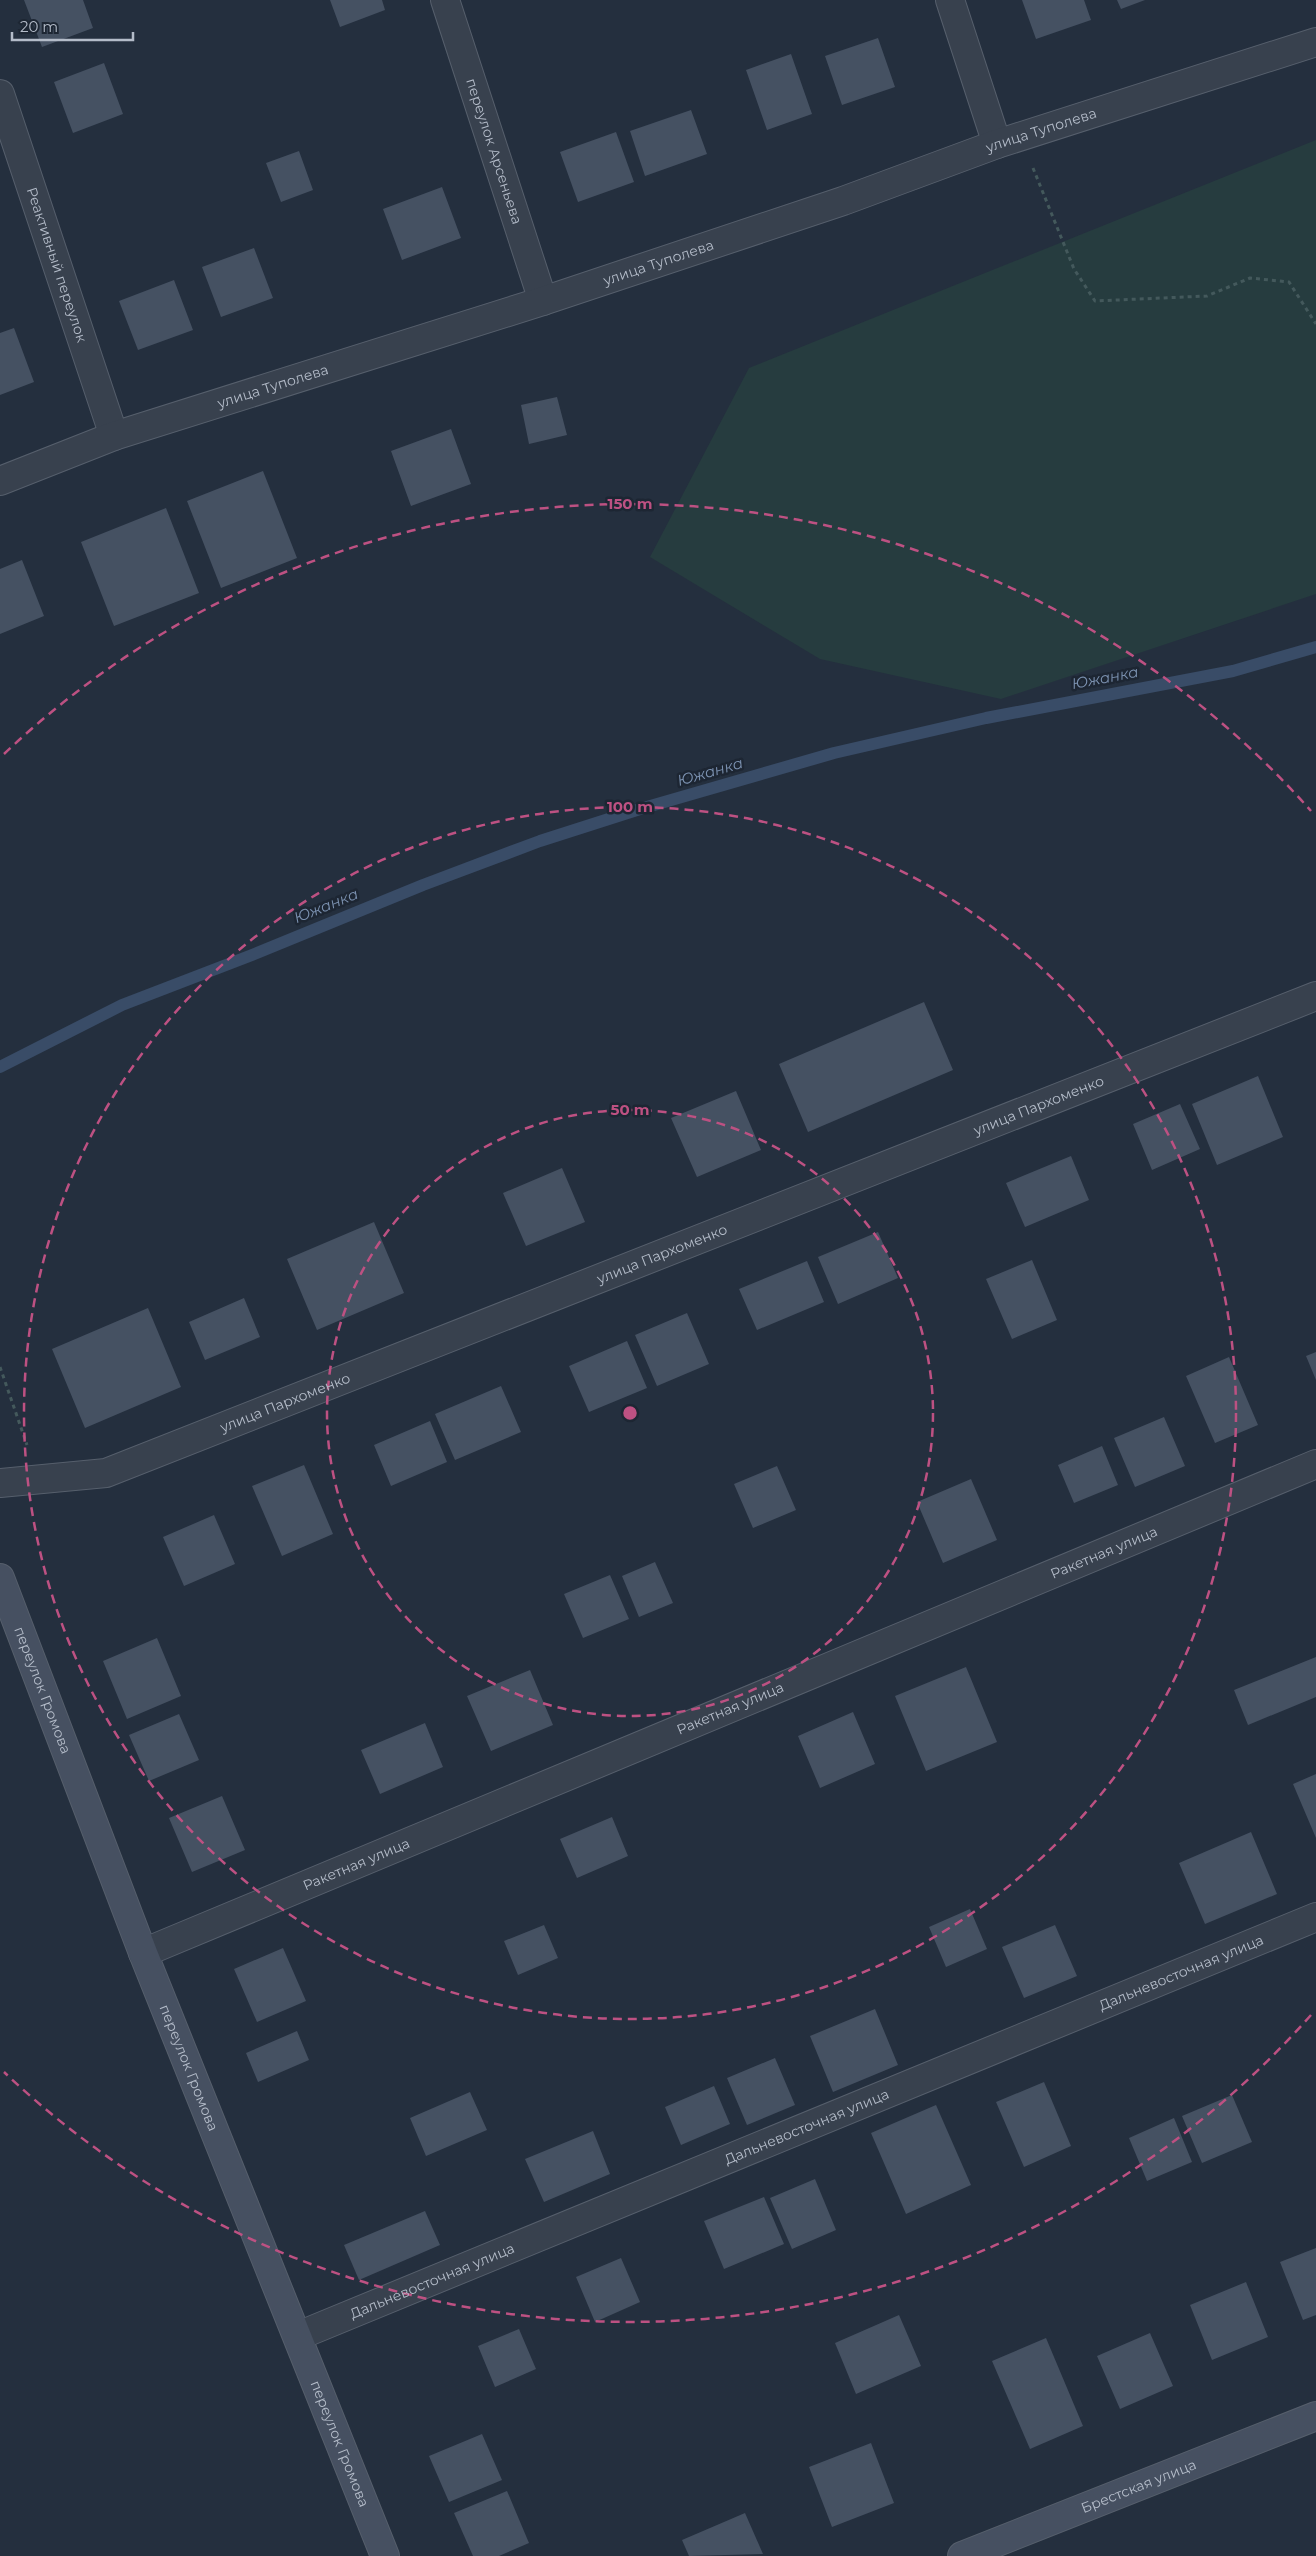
<svg xmlns="http://www.w3.org/2000/svg" width="1316" height="2556" font-family="Montserrat,sans-serif">
<style>
.green{fill:#263c3f}
.lines{fill:none;stroke-linecap:round;stroke-linejoin:round}
.stream{stroke:#394c67;stroke-width:12}
.building{fill:#455162}
.street-casing{stroke:#565f6c;stroke-width:30}
.secondary-casing{stroke:#565f6c;stroke-width:30}
.path{stroke:#44595c;stroke-width:3;stroke-dasharray:4 4;stroke-linecap:butt}
.street{stroke:#38414e;stroke-width:28}
.secondary{stroke:#465061;stroke-width:28}
.ring{fill:none;stroke:#bd5182;stroke-width:2.5;stroke-dasharray:9 6}
.labels{text-anchor:middle;stroke-width:5;stroke-linejoin:round;paint-order:stroke}
.street-label{font-size:14px;fill:#b4bcc9;stroke:#1d2633}
.water-label{font-size:15px;font-style:italic;fill:#7c92b1;stroke:#1d2633}
.centre{fill:#bd5182;stroke:#1d2633;stroke-width:2.5}
.ring-label{font-size:15px;text-anchor:middle;font-weight:bold;fill:#bd5182;stroke:#1d2633;stroke-width:5;stroke-linejoin:round;paint-order:stroke}
</style>
<rect width="100%" height="100%" fill="#242f3e"/>
<path class="green" d="M 1316,140 L 1316,594 L 1001,699 L 820,659 L 650,557 L 749,368 Z"/>
<g class="lines">
<path class="stream" d="M 0,1067 L 122,1005 L 252,955 L 423,885 L 540,841 L 640,809 L 834,753 L 986,718 L 1233,671 L 1316,647"/>
</g>
<path class="building" d="M 24,0 L 83,0 L 93,28 L 42,47 Z
M 330,0 L 382,0 L 385,10 L 340,27 Z
M 1022,0 L 1084,0 L 1091,20 L 1036,39 Z
M 1117,0 L 1145,0 L 1121,9 Z
M 878,38 L 895,87 L 842,105 L 825,56 Z
M 791,54 L 812,114 L 767,130 L 746,70 Z
M 104,63 L 123,114 L 73,133 L 54,82 Z
M 691,110 L 707,154 L 645,176 L 630,131 Z
M 616,132 L 634,182 L 578,202 L 560,152 Z
M 299,151 L 313,190 L 281,202 L 266,163 Z
M 442,187 L 461,238 L 402,260 L 383,209 Z
M 254,248 L 273,298 L 221,317 L 202,267 Z
M 174,280 L 193,330 L 138,350 L 119,301 Z
M 14,328 L 34,382 L 0,395 L 0,333 Z
M 557,397 L 567,435 L 529,444 L 521,405 Z
M 451,429 L 471,484 L 411,506 L 391,451 Z
M 263,471 L 297,558 L 221,588 L 187,501 Z
M 166,508 L 199,593 L 114,626 L 81,542 Z
M 22,560 L 44,616 L 0,634 L 0,569 Z
M 924,1002 L 953,1070 L 808,1132 L 779,1064 Z
M 1258,1076 L 1283,1137 L 1217,1165 L 1192,1104 Z
M 736,1091 L 761,1150 L 697,1177 L 671,1118 Z
M 1180,1104 L 1200,1149 L 1152,1170 L 1133,1124 Z
M 1071,1156 L 1089,1200 L 1025,1227 L 1006,1183 Z
M 562,1168 L 585,1222 L 526,1246 L 503,1193 Z
M 374,1222 L 404,1293 L 317,1330 L 287,1259 Z
M 878,1232 L 898,1278 L 838,1304 L 818,1257 Z
M 1032,1260 L 1057,1320 L 1012,1339 L 986,1279 Z
M 807,1261 L 824,1302 L 757,1330 L 739,1289 Z
M 244,1298 L 260,1337 L 205,1360 L 189,1322 Z
M 148,1308 L 181,1387 L 85,1428 L 52,1349 Z
M 687,1313 L 709,1364 L 657,1386 L 635,1335 Z
M 627,1341 L 647,1388 L 589,1412 L 569,1366 Z
M 1316,1352 L 1316,1380 L 1306,1356 Z
M 1229,1357 L 1258,1425 L 1215,1443 L 1186,1376 Z
M 501,1386 L 521,1432 L 455,1460 L 435,1414 Z
M 1164,1417 L 1185,1466 L 1135,1487 L 1114,1438 Z
M 430,1421 L 447,1462 L 391,1486 L 374,1445 Z
M 1102,1446 L 1118,1485 L 1074,1503 L 1058,1465 Z
M 304,1465 L 333,1534 L 282,1556 L 252,1486 Z
M 777,1466 L 796,1510 L 753,1528 L 734,1484 Z
M 971,1479 L 997,1540 L 943,1563 L 917,1502 Z
M 214,1515 L 235,1564 L 184,1586 L 163,1537 Z
M 655,1562 L 673,1603 L 639,1617 L 622,1576 Z
M 610,1575 L 629,1619 L 583,1638 L 564,1594 Z
M 157,1638 L 181,1696 L 127,1719 L 103,1661 Z
M 1316,1657 L 1316,1697 L 1248,1725 L 1234,1690 Z
M 966,1667 L 997,1742 L 926,1771 L 895,1696 Z
M 530,1670 L 553,1725 L 491,1751 L 467,1696 Z
M 853,1712 L 875,1764 L 820,1788 L 798,1736 Z
M 179,1714 L 199,1760 L 149,1781 L 129,1735 Z
M 425,1723 L 443,1767 L 380,1794 L 361,1750 Z
M 1316,1774 L 1316,1838 L 1293,1784 Z
M 222,1796 L 245,1850 L 192,1872 L 169,1818 Z
M 612,1817 L 628,1856 L 577,1878 L 560,1839 Z
M 1251,1832 L 1277,1894 L 1205,1924 L 1179,1863 Z
M 970,1909 L 987,1949 L 946,1967 L 929,1927 Z
M 544,1925 L 558,1958 L 518,1975 L 504,1941 Z
M 1055,1925 L 1077,1976 L 1024,1998 L 1002,1947 Z
M 283,1948 L 306,2001 L 257,2022 L 234,1969 Z
M 875,2009 L 898,2065 L 833,2092 L 810,2036 Z
M 297,2031 L 309,2060 L 258,2082 L 246,2053 Z
M 775,2058 L 795,2105 L 747,2125 L 727,2078 Z
M 1044,2082 L 1071,2146 L 1024,2167 L 996,2102 Z
M 714,2086 L 730,2124 L 681,2145 L 665,2107 Z
M 470,2092 L 487,2130 L 426,2156 L 410,2118 Z
M 1232,2095 L 1252,2142 L 1202,2163 L 1182,2116 Z
M 936,2105 L 971,2185 L 906,2214 L 871,2133 Z
M 1174,2118 L 1192,2162 L 1147,2181 L 1129,2138 Z
M 593,2131 L 610,2174 L 544,2202 L 525,2159 Z
M 815,2179 L 836,2230 L 792,2249 L 770,2198 Z
M 764,2197 L 784,2244 L 724,2269 L 704,2221 Z
M 425,2211 L 440,2245 L 359,2280 L 344,2245 Z
M 1316,2248 L 1316,2315 L 1303,2320 L 1280,2262 Z
M 621,2258 L 640,2302 L 595,2322 L 576,2277 Z
M 1246,2282 L 1268,2337 L 1212,2360 L 1190,2305 Z
M 899,2315 L 921,2366 L 856,2394 L 835,2343 Z
M 519,2329 L 536,2369 L 495,2387 L 478,2346 Z
M 1150,2333 L 1173,2386 L 1120,2409 L 1097,2356 Z
M 1046,2338 L 1083,2426 L 1030,2449 L 992,2361 Z
M 482,2434 L 502,2480 L 449,2502 L 429,2456 Z
M 871,2443 L 894,2503 L 832,2527 L 809,2467 Z
M 507,2491 L 529,2543 L 499,2556 L 473,2556 L 454,2513 Z
M 745,2513 L 763,2554 L 689,2556 L 682,2540 Z"/>
<g class="lines">
<defs>
<g id="street">
<path id="s1" d="M 445,0 L 543,301"/>
<path d="M 950,0 L 997,144"/>
<path id="s2" d="M 0,94 L 114,436"/>
<path id="s3" d="M 0,481 L 114,436 L 543,301 L 843,201 L 997,144 L 1316,42"/>
<path id="s4" d="M 0,1483 L 106,1473 L 1316,996"/>
<path id="s5" d="M 143,1953 L 1316,1464"/>
<path id="s6" d="M 298,2336 L 1316,1917"/>
</g>
<g id="secondary">
<path id="s7" d="M 0,1578 L 143,1953 L 385,2556"/>
<path id="s8" d="M 962,2556 L 1316,2416"/>
</g>
</defs>
<use href="#street" class="street-casing"/>
<use href="#secondary" class="secondary-casing"/>
<path class="path" d="M 1033,168 L 1074,269 L 1095,301 L 1207,296 L 1250,278 L 1289,282 L 1316,324
M 0,1367 L 27,1445"/>
<use href="#street" class="street"/>
<use href="#secondary" class="secondary"/>
</g>
<g class="ring">
<circle cx="630" cy="1413" r="303"/>
<circle cx="630" cy="1413" r="606"/>
<path d="M1311 2015A909 909 0 0 1 4 2072M4 754A909 909 0 0 1 1311 811"/>
</g>
<g class="labels">
<g class="street-label">
<text dy="5" stroke="none"><textPath href="#s3" startOffset="1099">улица Туполева</textPath></text>
<text dy="5" stroke="none"><textPath href="#s1" startOffset="159">переулок Арсеньева</textPath></text>
<text dy="5" stroke="none"><textPath href="#s3" startOffset="694">улица Туполева</textPath></text>
<text dy="5" stroke="none"><textPath href="#s2" startOffset="180">Реактивный переулок</textPath></text>
<text dy="5" stroke="none"><textPath href="#s3" startOffset="289">улица Туполева</textPath></text>
<text dy="5" stroke="none"><textPath href="#s4" startOffset="1109">улица Пархоменко</textPath></text>
<text dy="5" stroke="none"><textPath href="#s4" startOffset="704">улица Пархоменко</textPath></text>
<text dy="5" stroke="none"><textPath href="#s4" startOffset="299">улица Пархоменко</textPath></text>
<text dy="5" stroke="none"><textPath href="#s5" startOffset="1041">Ракетная улица</textPath></text>
<text dy="5" stroke="none"><textPath href="#s7" startOffset="120">переулок Громова</textPath></text>
<text dy="5" stroke="none"><textPath href="#s5" startOffset="636">Ракетная улица</textPath></text>
<text dy="5" stroke="none"><textPath href="#s5" startOffset="231">Ракетная улица</textPath></text>
<text dy="5" stroke="none"><textPath href="#s6" startOffset="955">Дальневосточная улица</textPath></text>
<text dy="5" stroke="none"><textPath href="#s7" startOffset="525">переулок Громова</textPath></text>
<text dy="5" stroke="none"><textPath href="#s6" startOffset="550">Дальневосточная улица</textPath></text>
<text dy="5" stroke="none"><textPath href="#s6" startOffset="145">Дальневосточная улица</textPath></text>
<text dy="5" stroke="none"><textPath href="#s7" startOffset="930">переулок Громова</textPath></text>
<text dy="5" stroke="none"><textPath href="#s8" startOffset="190">Брестская улица</textPath></text>
</g>
<g class="water-label">
<text transform="translate(1105 678) rotate(-11)" y="5">Южанка</text>
<text transform="translate(710 772) rotate(-16)" y="5">Южанка</text>
<text transform="translate(326 906) rotate(-22)" y="5">Южанка</text>
</g>
</g>
<circle cx="630" cy="1413" r="8" class="centre"/>
<g class="ring-label">
<text x="630" y="509">150 m</text>
<text x="630" y="812">100 m</text>
<text x="630" y="1115">50 m</text>
</g>
<path d="M12 32v8h121v-8" fill="none" stroke="#b4bcc9" stroke-width="2.5"/>
<text x="20" y="32" font-size="15" fill="#b4bcc9" stroke="#1d2633" stroke-width="4" paint-order="stroke">20 m</text>
</svg>
